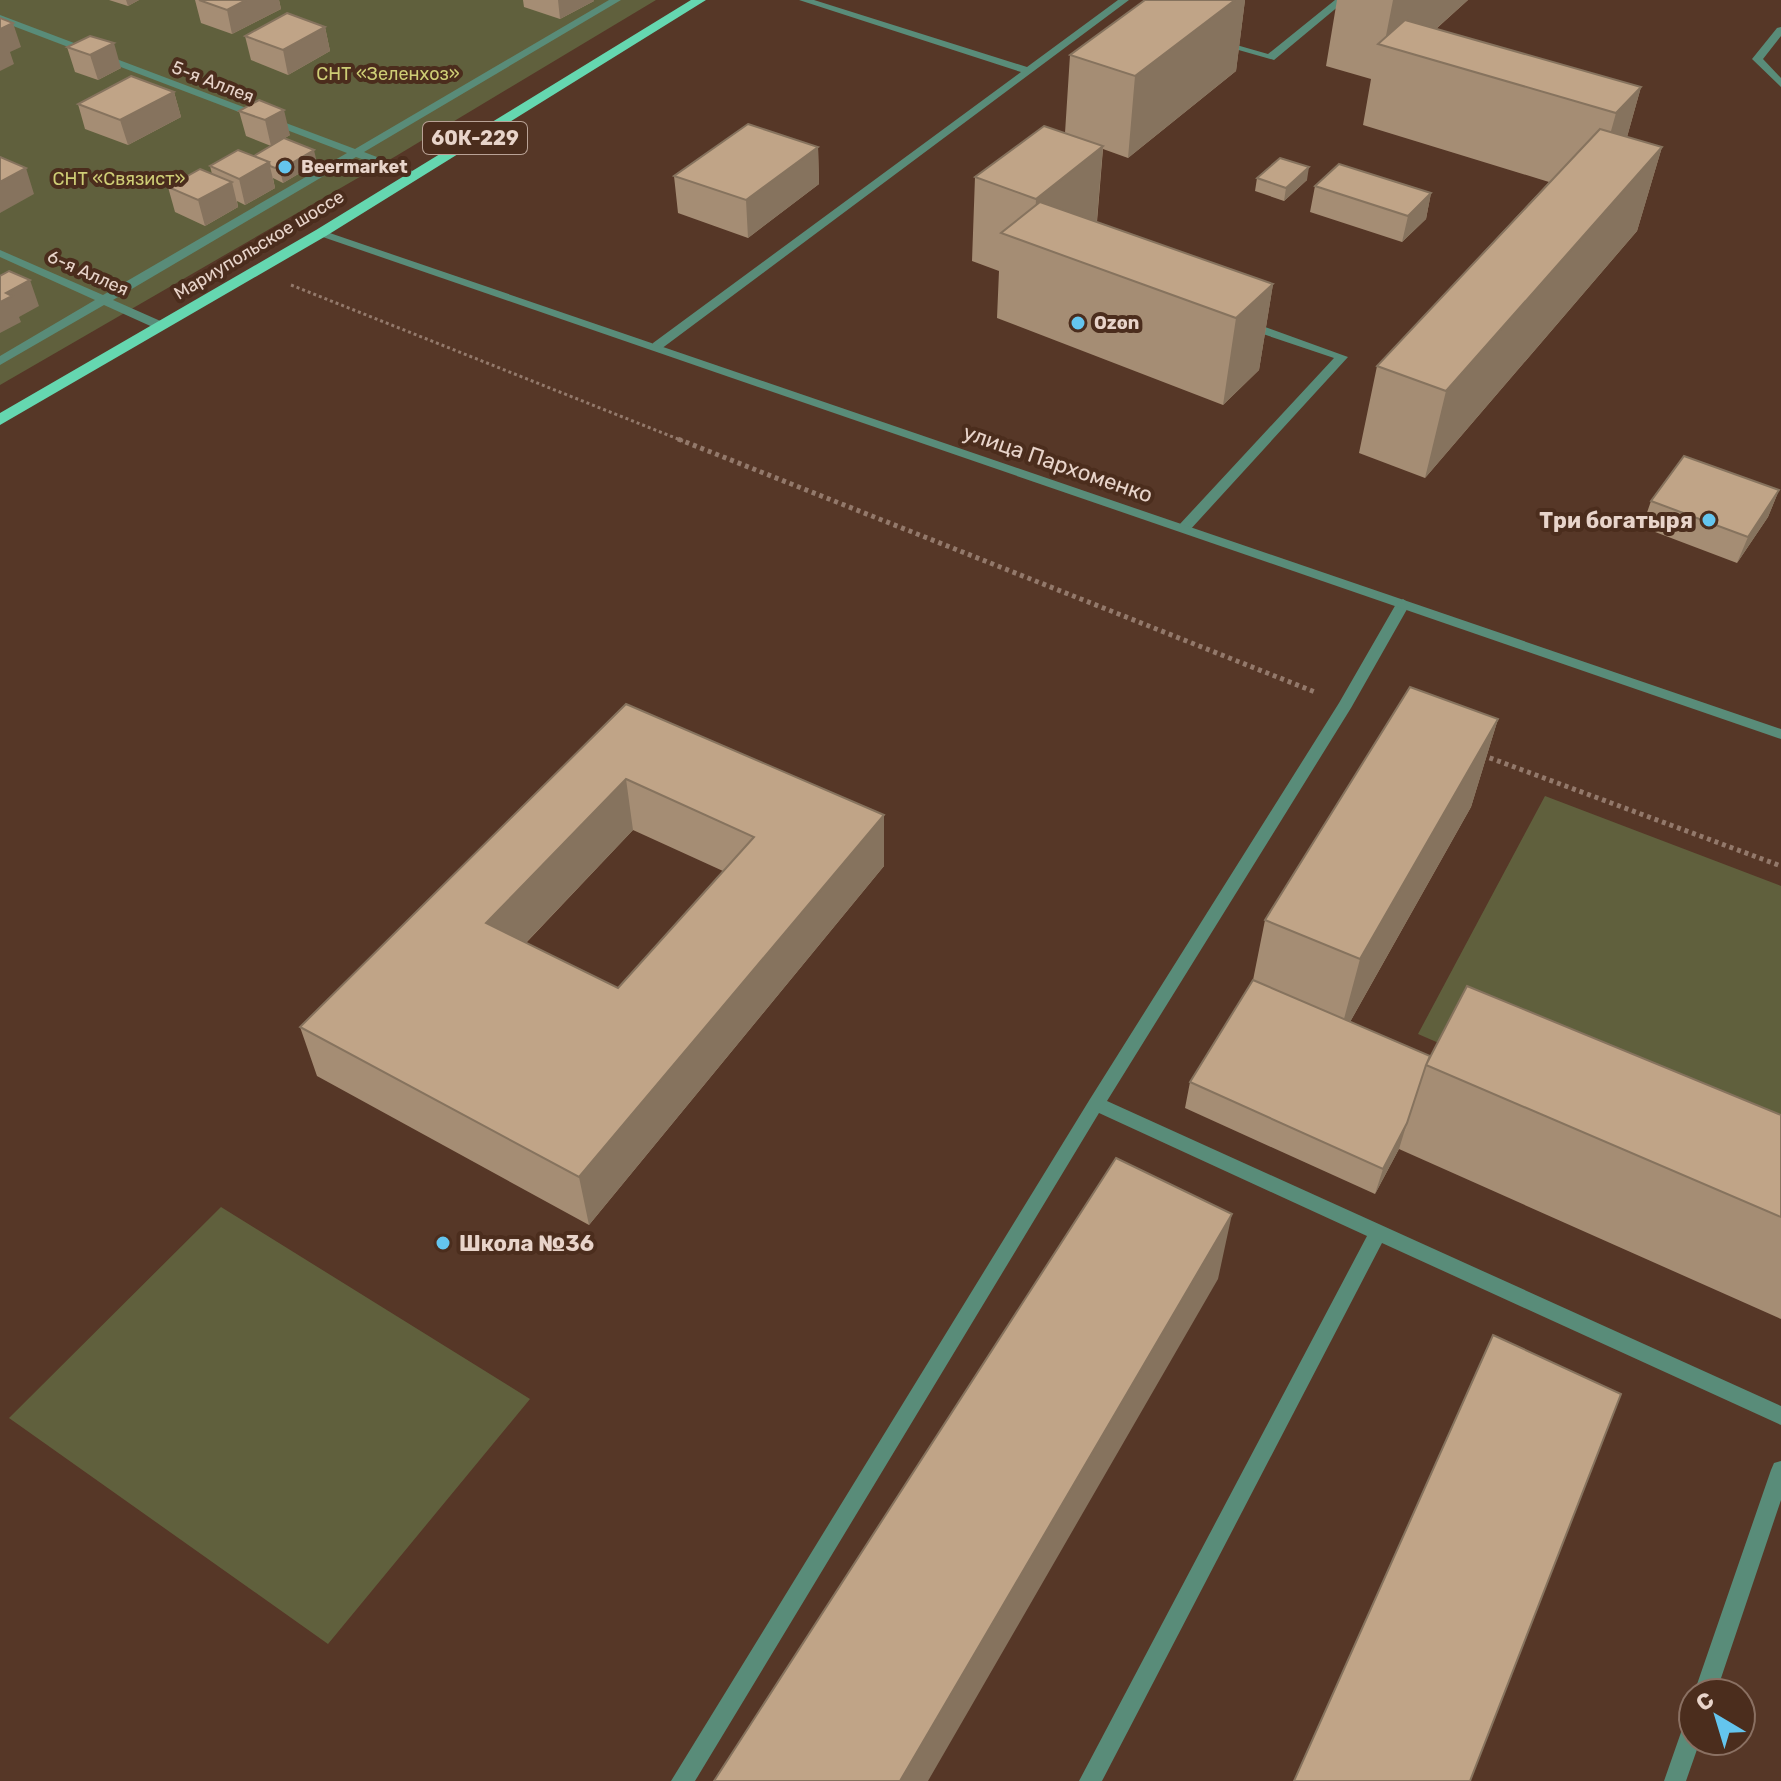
<svg xmlns="http://www.w3.org/2000/svg" width="1781" height="1781" font-family="Rubik,sans-serif">
<style>
.green{fill:#60603d}
.lines{fill:none;stroke-linecap:round;stroke-linejoin:round}
.path-far1{stroke:#93796b;stroke-width:3;stroke-dasharray:3 3;stroke-linecap:butt}
.path{stroke:#93796b;stroke-width:5;stroke-dasharray:4 4;stroke-linecap:butt}
.service{fill:#598c79;fill-rule:evenodd}
.tertiary{fill:#598c79;fill-rule:evenodd}
.primary{fill:#65d7b0;fill-rule:evenodd}
.wall{fill:#a58d74;fill-rule:evenodd}
.shaded-wall{fill:#86735e}
.building{fill:#c0a487;stroke:#86735e;stroke-width:2;fill-rule:evenodd}
.poi-dot{fill:#64c5ee;stroke:#4b2d1d;stroke-width:3}
.labels{text-anchor:middle;stroke-width:8;stroke-linejoin:round;paint-order:stroke}
.far-park-label{font-size:18px;fill:#cecd75;stroke:#4b2d1d}
.far-street-label{font-size:18px;fill:#e8d4ca;stroke:#4b2d1d}
.far-poi-label{font-size:18px;font-weight:bold;fill:#e8d4ca;stroke:#4b2d1d;text-anchor:start}
.shield{fill:#4b2d1d;stroke:#b9a296;stroke-width:2}
.shield-label{font-size:20px;font-weight:bold;fill:#e8d4ca}
.street-label{font-size:22px;fill:#e8d4ca;stroke:#4b2d1d}
.poi-label{font-size:22px;font-weight:bold;fill:#e8d4ca;stroke:#4b2d1d;text-anchor:end}
</style>
<rect width="100%" height="100%" fill="#563727"/>
<path class="green" d="M 0,0 L 656,0 L 396,156 L 0,385 Z
M 1545,796 L 1781,886 L 1781,1191 L 1418,1034 Z
M 221,1207 L 530,1399 L 328,1644 L 9,1418 Z"/>
<g class="lines">
<path class="path-far1" d="M 291,285 L 683,441"/>
<path class="path" d="M 678,439 L 1315,692
M 1482,755 L 1781,866"/>
<path class="service" d="M 609,0 L 621,0 L 364,152 L 418,173 L 418,177 L 410,177 L 356,157 L 113,300 L 165,323 L 165,329 L 157,329 L 104,305 L 0,365 L 0,356 L 95,300 L 0,257 L 0,250 L 103,295 L 347,153 L 0,21 L 0,15 L 355,149 Z
M 799,0 L 814,0 L 1027,67 L 1118,0 L 1129,0 L 661,349 L 653,349 L 653,343 L 1021,72 Z
M 1335,0 L 1346,0 L 1274,60 L 1214,43 L 1219,40 L 1268,54 Z
M 1781,27 L 1781,36 L 1763,59 L 1781,78 L 1781,87 L 1752,59 L 1777,28 Z
M 1246,320 L 1348,357 L 1189,531 L 1179,531 L 1179,525 L 1334,358 L 1242,327 L 1242,321 Z
M 1403,599 L 1410,604 L 1351,708 L 1107,1101 L 1781,1406 L 1781,1425 L 1382,1243 L 1102,1781 L 1079,1781 L 1367,1236 L 1099,1113 L 695,1781 L 671,1781 L 1090,1099 L 1339,703 L 1396,604 Z
M 1781,1461 L 1781,1500 L 1716,1693 L 1694,1693 L 1771,1470 L 1774,1463 Z
M 1693,1718 L 1693,1741 L 1700,1741 L 1686,1781 L 1664,1781 L 1685,1721 Z"/>
<path class="tertiary" d="M 321,230 L 1781,729 L 1781,739 L 317,235 L 317,231 Z"/>
<path class="primary" d="M 691,0 L 706,0 L 326,236 L 0,425 L 0,413 L 316,230 Z"/>
</g>
<path class="wall" d="M 109,0 L 139,0 L 128,6 Z
M 195,0 L 279,0 L 281,9 L 232,34 L 201,23 Z
M 523,0 L 593,0 L 594,1 L 560,19 L 524,7 Z
M 1145,0 L 1245,0 L 1236,71 L 1128,158 L 1103,149 L 1097,222 L 1273,284 L 1259,370 L 1223,405 L 997,318 L 999,271 L 972,261 L 975,177 L 1065,133 L 1070,55 Z
M 1337,0 L 1468,0 L 1436,29 L 1641,87 L 1627,137 L 1662,147 L 1637,231 L 1425,478 L 1359,453 L 1377,366 L 1549,182 L 1363,125 L 1371,79 L 1326,66 Z
M 325,27 L 330,51 L 288,75 L 251,60 L 245,36 Z
M 90,36 L 121,68 L 98,80 L 75,72 L 67,47 Z
M 174,92 L 181,117 L 128,145 L 85,129 L 78,104 Z
M 259,100 L 290,135 L 271,146 L 246,136 L 239,111 Z
M 818,147 L 819,184 L 748,238 L 678,213 L 674,176 Z
M 254,156 L 317,163 L 283,183 L 273,178 L 275,188 L 245,205 L 237,201 L 238,207 L 205,226 L 175,212 L 168,187 L 212,174 L 210,166 Z
M 1257,178 L 1307,180 L 1284,201 L 1255,191 Z
M 1315,186 L 1431,193 L 1426,219 L 1402,242 L 1310,212 Z
M 1779,490 L 1768,517 L 1737,563 L 1642,527 L 1651,501 Z
M 626,704 L 884,866 L 589,1225 L 317,1076 L 300,1027 ZM 633,830 L 723,871 L 618,988 L 526,943 Z
M 1498,719 L 1471,807 L 1350,1022 L 1430,1056 L 1781,1115 L 1781,1319 L 1399,1149 L 1375,1194 L 1185,1108 L 1190,1082 L 1253,980 L 1265,920 Z"/>
<path class="shaded-wall" d="M 126,0 L 139,0 L 128,6 Z
M 246,0 L 279,0 L 281,9 L 232,34 L 227,10 Z
M 558,0 L 593,0 L 594,1 L 560,19 Z
M 1235,0 L 1245,0 L 1236,71 L 1128,158 L 1135,76 Z
M 1393,0 L 1468,0 L 1409,53 L 1384,46 Z
M 13,23 L 21,47 L 10,52 L 14,64 L 0,71 L 0,29 Z
M 325,27 L 330,51 L 288,75 L 283,50 Z
M 114,43 L 121,68 L 98,80 L 90,55 Z
M 1641,87 L 1618,169 L 1593,196 L 1616,113 Z
M 174,92 L 181,117 L 128,145 L 120,120 Z
M 284,110 L 290,135 L 271,146 L 265,120 Z
M 1103,146 L 1096,230 L 1034,245 L 1036,199 Z
M 818,147 L 819,184 L 748,238 L 746,200 Z
M 1662,147 L 1637,231 L 1425,478 L 1446,391 Z
M 314,150 L 317,163 L 283,183 L 280,170 Z
M 269,162 L 275,188 L 245,205 L 239,179 Z
M 1309,167 L 1307,180 L 1284,201 L 1286,188 Z
M 26,168 L 34,194 L 0,213 L 0,182 Z
M 232,182 L 238,207 L 205,226 L 198,200 Z
M 1431,193 L 1426,219 L 1402,242 L 1408,216 Z
M 30,280 L 39,306 L 19,317 L 21,322 L 0,333 L 0,302 L 6,293 Z
M 1273,284 L 1259,370 L 1223,405 L 1236,318 Z
M 1779,490 L 1768,517 L 1737,563 L 1748,537 Z
M 1498,719 L 1471,807 L 1337,1045 L 1360,959 Z
M 626,779 L 633,830 L 497,973 L 486,923 Z
M 884,815 L 884,866 L 589,1225 L 579,1177 Z
M 1407,1123 L 1399,1149 L 1375,1194 L 1383,1169 Z
M 1232,1214 L 1218,1279 L 928,1781 L 900,1781 Z"/>
<path class="building" d="M 199,0 L 246,0 L 227,10 Z
M 1145,0 L 1235,0 L 1135,76 L 1070,55 Z
M 287,13 L 325,27 L 283,50 L 245,36 Z
M 0,18 L 13,23 L 0,29 Z
M 1405,20 L 1641,87 L 1616,113 L 1378,44 Z
M 90,36 L 114,43 L 90,55 L 67,47 Z
M 131,76 L 174,92 L 120,120 L 78,104 Z
M 259,100 L 284,110 L 265,120 L 239,111 Z
M 748,124 L 818,147 L 746,200 L 674,176 Z
M 1044,126 L 1103,146 L 1036,199 L 975,177 Z
M 1600,129 L 1662,147 L 1446,391 L 1377,366 Z
M 284,138 L 314,150 L 280,170 L 270,166 L 269,162 L 254,156 Z
M 238,150 L 269,162 L 239,179 L 210,166 Z
M 0,157 L 26,168 L 0,182 Z
M 1280,158 L 1309,167 L 1286,188 L 1257,178 Z
M 1339,164 L 1431,193 L 1408,216 L 1315,186 Z
M 200,169 L 232,182 L 198,200 L 168,187 Z
M 1040,202 L 1273,284 L 1236,318 L 1001,233 Z
M 9,271 L 30,280 L 6,293 L 12,296 L 0,302 L 0,276 Z
M 1684,456 L 1779,490 L 1748,537 L 1651,501 Z
M 1410,687 L 1498,719 L 1360,959 L 1265,920 Z
M 626,704 L 884,815 L 579,1177 L 300,1027 ZM 626,779 L 754,837 L 618,988 L 486,923 Z
M 1253,980 L 1430,1056 L 1426,1065 L 1407,1123 L 1383,1169 L 1190,1082 Z
M 1467,986 L 1781,1115 L 1781,1217 L 1426,1065 Z
M 1116,1158 L 1232,1214 L 900,1781 L 714,1781 Z
M 1493,1335 L 1621,1394 L 1470,1781 L 1294,1781 Z"/>
<g class="poi-dot">
<circle cx="285" cy="167" r="8"/>
<circle cx="1078" cy="323" r="8"/>
<circle cx="1709" cy="520" r="8"/>
<circle cx="443" cy="1243" r="8"/>
</g>
<g class="labels">
<g class="far-park-label">
<text x="388" y="80">СНТ «Зеленхоз»</text>
<text x="119" y="185">СНТ «Связист»</text>
</g>
<g class="far-street-label">
<text transform="translate(213 82) rotate(21)" y="6">5-я Аллея</text>
<text transform="translate(259 245) rotate(-31)" y="6">Мариупольское шоссе</text>
<text transform="translate(88 273) rotate(24)" y="6">6-я Аллея</text>
</g>
<g class="far-poi-label">
<text x="301" y="173">Beermarket</text>
<text x="1094" y="329">Ozon</text>
</g>
<rect class="shield" x="423" y="122" width="104" height="32" rx="6"/>
<g class="shield-label">
<text x="475" y="145">60К-229</text>
</g>
<g class="street-label">
<text transform="translate(1058 463) rotate(19)" y="8">улица Пархоменко</text>
</g>
<g class="poi-label">
<text x="1693" y="528">Три богатыря</text>
<text x="459" y="1251" text-anchor="start">Школа №36</text>
</g>
</g>
<g transform="translate(1717 1717) rotate(322)"><circle r="38" fill="#4b2d1d" stroke="#8a7062" stroke-width="2"/>
<path d="M0-6L14 30L0 20L-14 30Z" fill="#64c5ee"/>
<text y="-12" font-size="22" font-weight="bold" text-anchor="middle" fill="#e8d4ca">С</text>
</g>
</svg>
